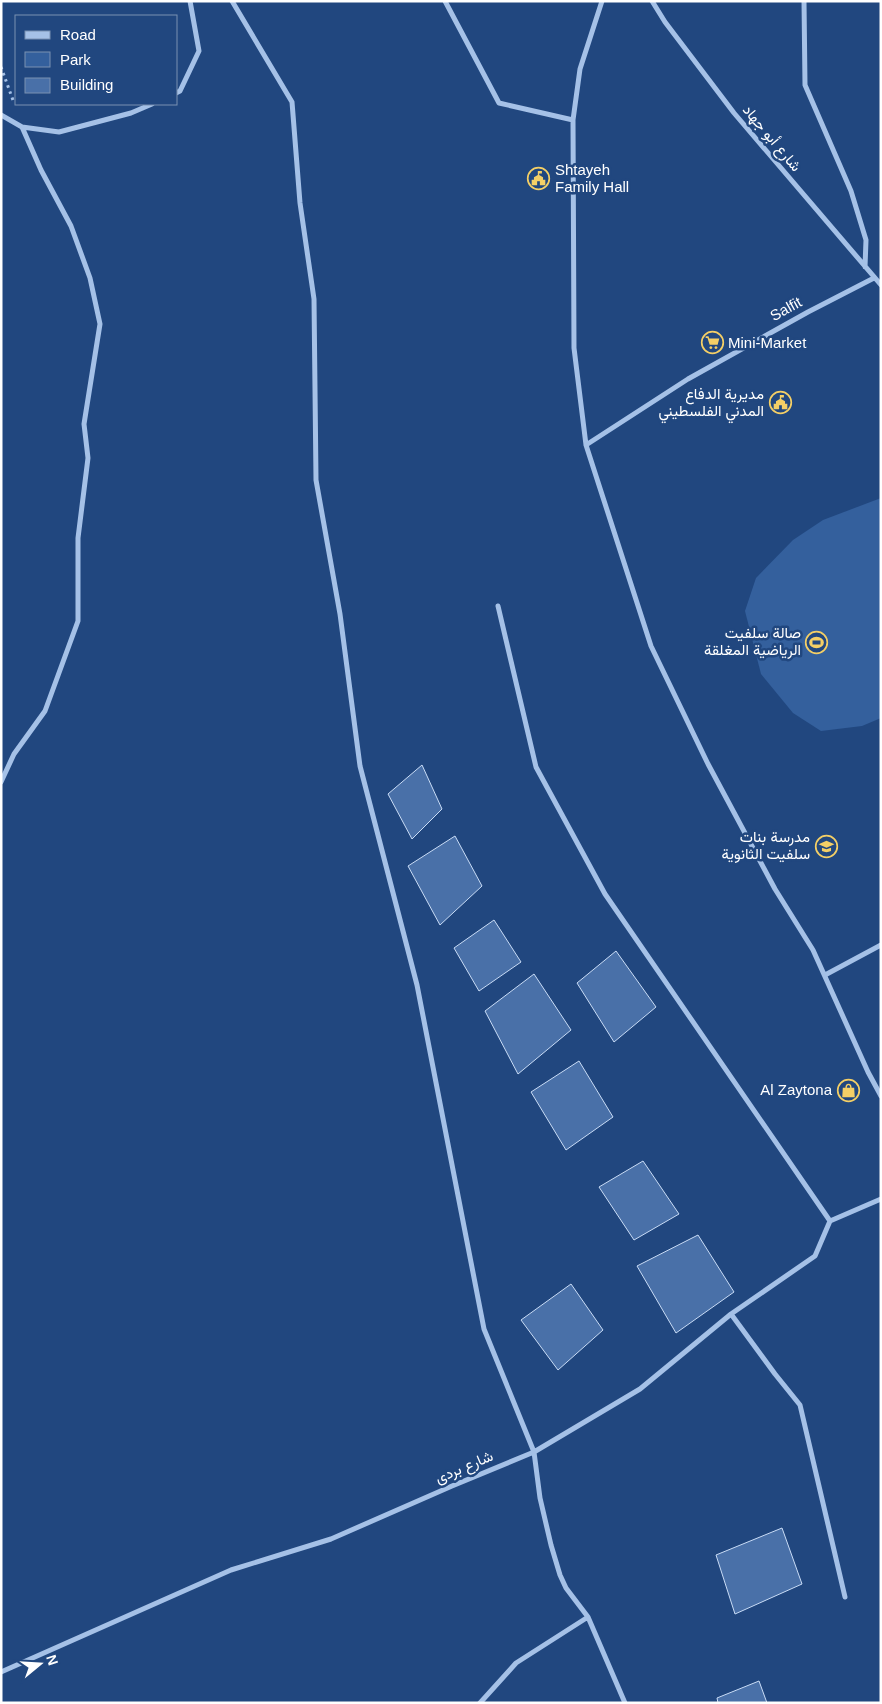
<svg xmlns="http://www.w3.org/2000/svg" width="882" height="1704" font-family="Helvetica,Vazirmatn,sans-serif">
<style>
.green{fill:#34609d}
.building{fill:#4970a8;stroke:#c9dcf6}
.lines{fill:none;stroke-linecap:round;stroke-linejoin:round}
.path{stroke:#a5c1e7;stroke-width:3;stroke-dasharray:2.5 4;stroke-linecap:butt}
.minor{stroke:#a5c1e7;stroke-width:5}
.labels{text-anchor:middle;stroke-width:5;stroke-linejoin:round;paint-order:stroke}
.street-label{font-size:15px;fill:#fff;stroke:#21477f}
.poi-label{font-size:15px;fill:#fff;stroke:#21477f;text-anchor:end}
</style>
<rect width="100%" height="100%" fill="#21477f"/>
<path class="green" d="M 881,498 L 881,718 L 862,726 L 821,731 L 793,713 L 761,674 L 745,611 L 756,578 L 793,540 L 823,520 Z"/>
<path class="building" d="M 422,765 L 442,809 L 412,839 L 388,794 Z
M 455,836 L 482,886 L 440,925 L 408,866 Z
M 494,920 L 521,962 L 479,991 L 454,948 Z
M 616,951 L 656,1007 L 614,1042 L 577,983 Z
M 534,974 L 571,1030 L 518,1074 L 485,1011 Z
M 579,1061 L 613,1117 L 566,1150 L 531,1092 Z
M 643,1161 L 679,1214 L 634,1240 L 599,1187 Z
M 698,1235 L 734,1292 L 676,1333 L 637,1266 Z
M 571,1284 L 603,1330 L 558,1370 L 521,1320 Z
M 782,1528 L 802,1584 L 735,1614 L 716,1555 Z
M 759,1681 L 767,1703 L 718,1703 L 717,1698 Z"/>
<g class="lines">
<path class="path" d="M 1,67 L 14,103"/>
<path class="minor" d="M 232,1 L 292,102 L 300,203 L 314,299 L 316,480 L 340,614 L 360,766 L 417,985 L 484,1329 L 534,1452 L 540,1498 L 551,1545 L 560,1575 L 566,1588 L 588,1617 L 625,1703
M 445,1 L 499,103 L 573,120
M 602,1 L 580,69 L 573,120 L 574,348 L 586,445 L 651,646 L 708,764 L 775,889 L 813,950 L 868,1072 L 881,1096
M 652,1 L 665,22 L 734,113 L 881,285
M 804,1 L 805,85 L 851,191 L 866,240 L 865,267
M 176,93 L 180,91 L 199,51 L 190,1
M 1,115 L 22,127 L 59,132 L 131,113 L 152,104
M 586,445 L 688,379 L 808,312 L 874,278
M 498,606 L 536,767 L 605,894 L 830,1221
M 1,782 L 14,754 L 45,711 L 78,621 L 78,538 L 88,458 L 84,424 L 100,324 L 90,278 L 71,226 L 41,170 L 22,127
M 825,975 L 881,945
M 731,1314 L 775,1374 L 800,1405 L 845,1597
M 1,1672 L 231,1570 L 331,1539 L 452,1486 L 534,1452 L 640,1389 L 731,1314 L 815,1256 L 830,1221 L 881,1199
M 480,1703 L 516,1663 L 588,1617"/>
</g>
<defs>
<symbol id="civic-ring" viewBox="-11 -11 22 22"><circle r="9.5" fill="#21477f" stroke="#f4cf66" stroke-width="1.5"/><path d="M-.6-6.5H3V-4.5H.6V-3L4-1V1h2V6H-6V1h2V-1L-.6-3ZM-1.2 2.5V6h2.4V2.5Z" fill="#f4cf66"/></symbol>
<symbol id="supermarket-ring" viewBox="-11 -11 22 22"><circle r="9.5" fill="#21477f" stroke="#f4cf66" stroke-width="1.5"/><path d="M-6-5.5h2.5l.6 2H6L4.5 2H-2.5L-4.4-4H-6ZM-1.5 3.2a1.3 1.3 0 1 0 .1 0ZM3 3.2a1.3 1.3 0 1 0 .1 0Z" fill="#f4cf66"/></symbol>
<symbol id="stadium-ring" viewBox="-11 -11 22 22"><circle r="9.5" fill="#21477f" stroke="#f4cf66" stroke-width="1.5"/><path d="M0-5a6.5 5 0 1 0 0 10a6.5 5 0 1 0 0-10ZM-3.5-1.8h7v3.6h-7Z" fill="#f4cf66"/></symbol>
<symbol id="school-ring" viewBox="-11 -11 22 22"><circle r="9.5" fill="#21477f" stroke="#f4cf66" stroke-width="1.5"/><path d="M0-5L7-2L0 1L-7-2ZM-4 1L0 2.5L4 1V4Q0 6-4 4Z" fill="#f4cf66"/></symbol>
<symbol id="shop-ring" viewBox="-11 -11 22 22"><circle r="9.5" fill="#21477f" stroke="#f4cf66" stroke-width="1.5"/><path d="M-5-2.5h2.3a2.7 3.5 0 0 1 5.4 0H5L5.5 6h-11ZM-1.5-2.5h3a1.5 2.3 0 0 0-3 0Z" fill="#f4cf66"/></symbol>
</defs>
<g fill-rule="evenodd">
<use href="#civic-ring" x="526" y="166" width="25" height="25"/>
<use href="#supermarket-ring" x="700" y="330" width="25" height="25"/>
<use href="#civic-ring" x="768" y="390" width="25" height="25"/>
<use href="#stadium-ring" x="804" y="630" width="25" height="25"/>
<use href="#school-ring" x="814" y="834" width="25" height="25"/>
<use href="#shop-ring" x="836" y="1078" width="25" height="25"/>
</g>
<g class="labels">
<g class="street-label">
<text transform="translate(772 138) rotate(50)" y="5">شارع أبو جهاد</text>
<text transform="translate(786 309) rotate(-29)" y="5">Salfit</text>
<text transform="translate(464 1467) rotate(-23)" y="5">شارع بردى</text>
</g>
<g class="poi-label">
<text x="555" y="175" text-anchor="start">Shtayeh<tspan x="555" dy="17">Family Hall</tspan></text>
<text x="728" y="348" text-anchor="start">Mini-Market</text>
<text x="764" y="399">مديرية الدفاع<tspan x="764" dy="17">المدني الفلسطيني</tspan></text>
<text x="801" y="638">صالة سلفيت<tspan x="801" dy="17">الرياضية المغلقة</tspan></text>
<text x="810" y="842">مدرسة بنات<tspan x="810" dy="17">سلفيت الثانوية</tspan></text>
<text x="832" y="1095">Al Zaytona</text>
</g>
</g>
<rect width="882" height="1704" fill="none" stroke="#ffffff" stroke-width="5"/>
<rect x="15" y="15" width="162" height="90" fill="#21477f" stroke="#7a91b2"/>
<rect x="25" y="31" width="25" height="8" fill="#a5c1e7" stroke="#7a91b2"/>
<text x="60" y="40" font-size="15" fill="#ffffff">Road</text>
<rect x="25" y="52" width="25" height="15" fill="#34609d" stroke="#7a91b2"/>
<text x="60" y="65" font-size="15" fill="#ffffff">Park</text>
<rect x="25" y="78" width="25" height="15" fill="#4970a8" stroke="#7a91b2"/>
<text x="60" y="90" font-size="15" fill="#ffffff">Building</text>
<g transform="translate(40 1664) rotate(72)" stroke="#21477f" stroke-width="4" paint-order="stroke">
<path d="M0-4L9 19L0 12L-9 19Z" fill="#ffffff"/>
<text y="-8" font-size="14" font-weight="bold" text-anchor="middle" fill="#ffffff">N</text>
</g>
</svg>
